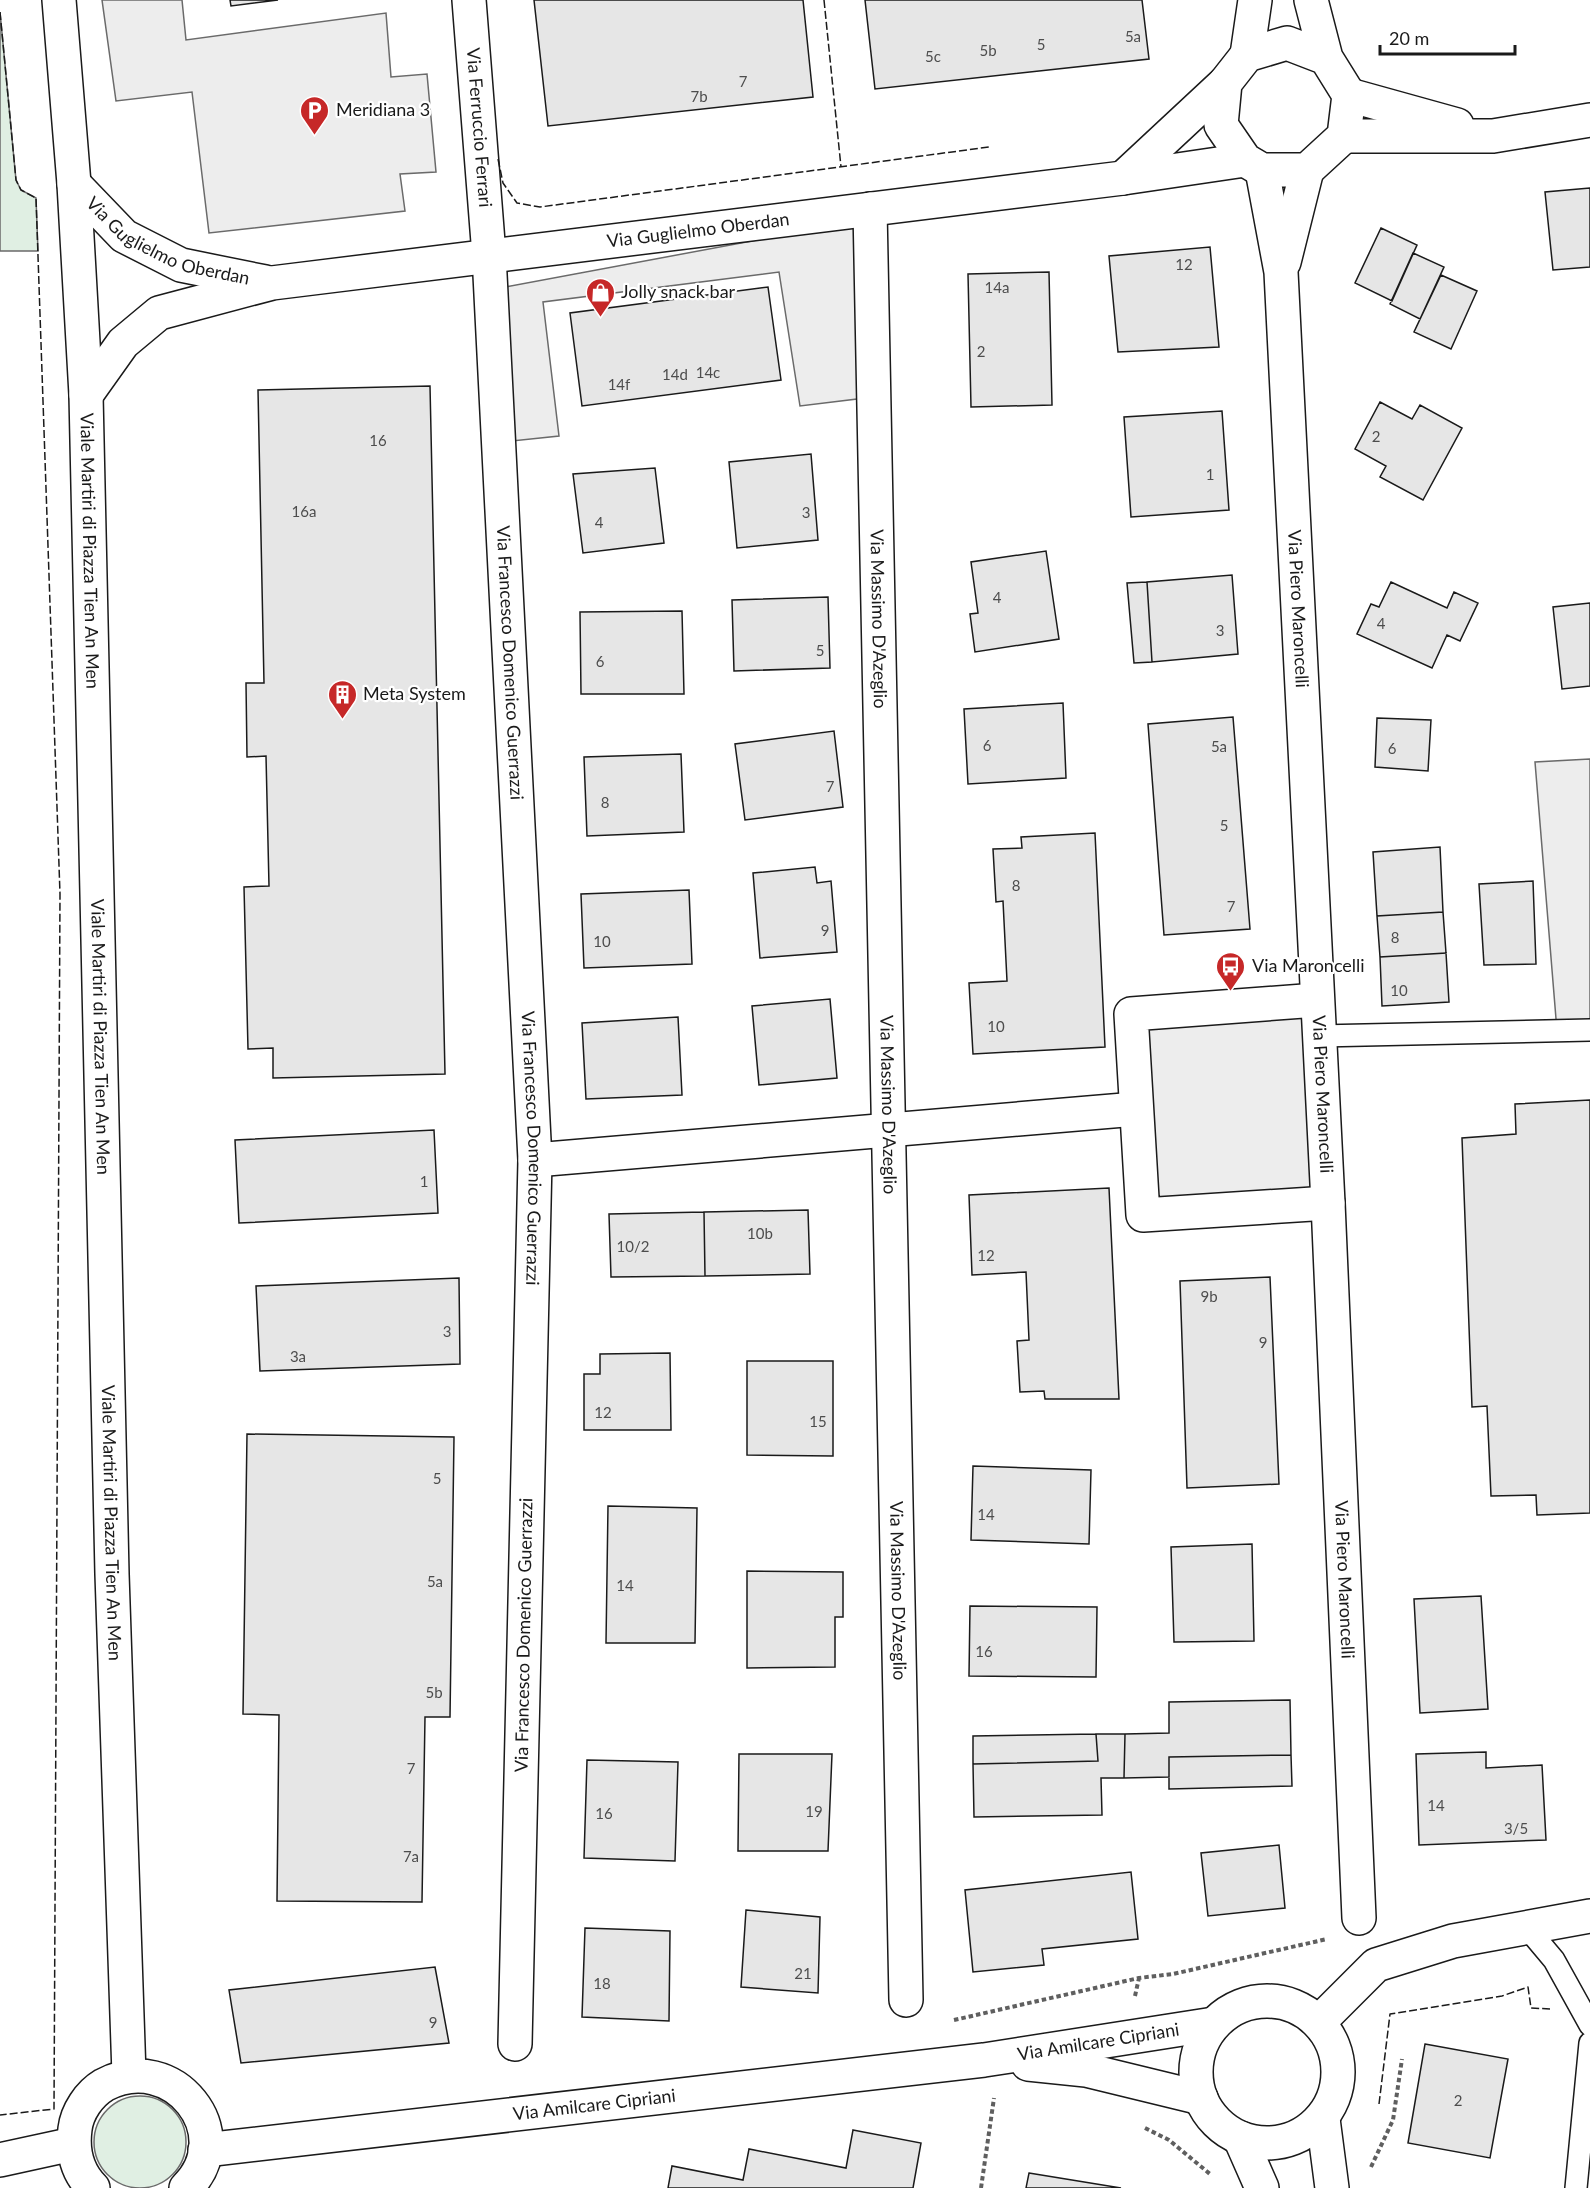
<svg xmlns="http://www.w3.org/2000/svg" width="1590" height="2188" font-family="Lato,sans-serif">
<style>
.green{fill:#e0efe3;stroke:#6a6a6a;stroke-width:1.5}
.parking{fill:#ededed;stroke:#6a6a6a;stroke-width:1.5}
.building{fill:#e6e6e6;stroke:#1a1a1a;stroke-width:1.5}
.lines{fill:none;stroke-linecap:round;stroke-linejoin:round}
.service-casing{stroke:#1a1a1a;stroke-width:24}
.minor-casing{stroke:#1a1a1a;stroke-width:36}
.primary-casing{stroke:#1a1a1a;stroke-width:36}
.path{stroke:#5f5f5f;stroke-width:4;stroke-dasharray:4.5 3;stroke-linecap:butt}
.service{stroke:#fff;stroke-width:21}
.minor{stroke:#fff;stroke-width:33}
.primary{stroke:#fff;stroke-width:33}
.fence{stroke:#1a1a1a;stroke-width:1.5;stroke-dasharray:8 3;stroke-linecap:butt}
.labels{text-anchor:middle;stroke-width:4.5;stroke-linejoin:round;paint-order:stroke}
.number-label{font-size:15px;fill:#4d4d4d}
.poi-label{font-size:18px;fill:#1a1a1a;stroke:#fff;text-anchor:start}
.street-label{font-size:18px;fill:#1a1a1a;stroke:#fff}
</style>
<rect width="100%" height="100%" fill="#fff"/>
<path class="green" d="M 0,12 L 16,180 L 21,190 L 36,198 L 38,251 L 0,251 Z
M94 2142a46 46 0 1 1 92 0a46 46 0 1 1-92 0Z"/>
<path class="parking" d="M 102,0 L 182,0 L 186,40 L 386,13 L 391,77 L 427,74 L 436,172 L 400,174 L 405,211 L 209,233 L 192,92 L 116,101 Z
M 859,221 L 865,398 L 800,406 L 779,272 L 543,302 L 559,436 L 512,441 L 500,288 Z
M 1590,759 L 1590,1030 L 1557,1031 L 1535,762 Z
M 1317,1000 L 1328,1203 L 1143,1215 L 1131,1014 Z"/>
<path class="building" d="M 230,0 L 278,0 L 231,6 Z
M 534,0 L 803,0 L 813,97 L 548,126 Z
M 865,0 L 1142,0 L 1149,59 L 875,89 Z
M 1590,188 L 1590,267 L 1553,270 L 1545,192 Z
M 1381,228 L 1417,245 L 1392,301 L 1355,283 Z
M 1210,247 L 1219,347 L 1118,352 L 1109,256 Z
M 1413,253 L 1444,267 L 1420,319 L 1390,304 Z
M 1049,272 L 1052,405 L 971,407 L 968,274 Z
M 1441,275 L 1477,291 L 1451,349 L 1414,332 Z
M 768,287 L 781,380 L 582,406 L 570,313 Z
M 430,386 L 445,1074 L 273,1078 L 273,1048 L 248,1049 L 244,887 L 269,886 L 266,756 L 247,757 L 246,683 L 264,683 L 258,390 Z
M 1380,402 L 1412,419 L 1420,405 L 1462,428 L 1423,500 L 1380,477 L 1386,466 L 1355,449 Z
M 1222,411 L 1229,510 L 1131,517 L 1124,417 Z
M 811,454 L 818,540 L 737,548 L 729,462 Z
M 655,468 L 664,543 L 583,553 L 573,474 Z
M 1046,551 L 1059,639 L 975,652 L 970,614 L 978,613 L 971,562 Z
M 1232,575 L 1238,654 L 1152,662 L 1147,582 Z
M 1147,582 L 1152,662 L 1134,663 L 1127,583 Z
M 1391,582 L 1447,608 L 1454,592 L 1478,603 L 1460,641 L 1447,635 L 1432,668 L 1357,634 L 1371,604 L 1379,607 Z
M 828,597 L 830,668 L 734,671 L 732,600 Z
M 1590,603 L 1590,686 L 1562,689 L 1553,607 Z
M 682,611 L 684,694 L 581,694 L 580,612 Z
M 1063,703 L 1066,778 L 968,784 L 964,709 Z
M 1233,717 L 1250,929 L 1164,935 L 1148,724 Z
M 1377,718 L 1431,720 L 1428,771 L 1375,767 Z
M 834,731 L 843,807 L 745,820 L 735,744 Z
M 681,754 L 684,832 L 587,836 L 584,757 Z
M 1095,833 L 1105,1047 L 973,1054 L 969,983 L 1007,981 L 1003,901 L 996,902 L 993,849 L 1022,848 L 1021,837 Z
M 1440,847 L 1443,912 L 1377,916 L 1373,852 Z
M 815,867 L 817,883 L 831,881 L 837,952 L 760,958 L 753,873 Z
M 1533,881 L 1536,964 L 1484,965 L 1479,884 Z
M 689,890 L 692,964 L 584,968 L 581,894 Z
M 1443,912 L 1446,953 L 1380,957 L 1377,916 Z
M 1446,953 L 1449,1002 L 1382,1006 L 1380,957 Z
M 830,999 L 837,1078 L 759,1085 L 752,1006 Z
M 678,1017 L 682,1095 L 586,1099 L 582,1023 Z
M 1590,1100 L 1590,1513 L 1537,1515 L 1536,1495 L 1491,1496 L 1487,1406 L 1472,1407 L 1462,1138 L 1516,1134 L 1515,1104 Z
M 434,1130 L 438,1213 L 239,1223 L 235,1140 Z
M 1109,1188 L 1119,1399 L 1045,1399 L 1044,1391 L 1020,1392 L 1017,1341 L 1029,1340 L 1026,1272 L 972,1275 L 969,1195 Z
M 808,1210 L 810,1274 L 705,1276 L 704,1212 Z
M 704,1212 L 705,1276 L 611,1277 L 609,1214 Z
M 1270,1277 L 1279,1484 L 1187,1488 L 1180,1281 Z
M 459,1278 L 460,1364 L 260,1371 L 256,1286 Z
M 670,1353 L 671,1430 L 584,1430 L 584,1374 L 600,1374 L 600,1354 Z
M 747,1361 L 833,1361 L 833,1456 L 747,1455 Z
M 247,1434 L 454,1437 L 450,1717 L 425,1717 L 422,1902 L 277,1901 L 279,1715 L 243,1714 Z
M 973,1466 L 1091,1470 L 1089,1544 L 971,1540 Z
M 608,1506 L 697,1508 L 695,1643 L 606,1643 Z
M 1252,1544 L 1254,1641 L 1174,1642 L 1171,1547 Z
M 747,1571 L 843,1572 L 843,1617 L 835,1617 L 835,1667 L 747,1668 Z
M 1481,1596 L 1488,1709 L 1420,1713 L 1414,1599 Z
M 970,1606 L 1097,1607 L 1096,1677 L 969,1676 Z
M 1290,1700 L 1291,1755 L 1169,1757 L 1169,1777 L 1124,1778 L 1125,1734 L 1169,1733 L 1169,1702 Z
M 1096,1734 L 1098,1761 L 973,1764 L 973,1736 Z
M 1096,1734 L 1125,1734 L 1124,1778 L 1101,1778 L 1102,1815 L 974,1817 L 973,1764 L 1098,1761 Z
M 1486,1752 L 1486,1768 L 1542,1765 L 1546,1840 L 1419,1845 L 1416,1754 Z
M 739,1754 L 832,1754 L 828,1851 L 738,1851 Z
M 1291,1755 L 1292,1786 L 1169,1789 L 1169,1757 Z
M 587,1760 L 678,1762 L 675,1861 L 584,1858 Z
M 1279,1845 L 1285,1908 L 1208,1916 L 1201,1853 Z
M 1131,1872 L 1138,1939 L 1042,1949 L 1044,1965 L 973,1972 L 965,1890 Z
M 746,1910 L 820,1917 L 818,1993 L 741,1987 Z
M 585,1928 L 670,1931 L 669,2021 L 582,2017 Z
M 435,1967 L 449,2043 L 241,2063 L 229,1990 Z
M 1425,2044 L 1508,2059 L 1490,2158 L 1408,2143 Z
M 853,2130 L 921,2143 L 913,2188 L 668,2188 L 672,2166 L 743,2180 L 749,2149 L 846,2168 Z
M 1029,2173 L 1121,2188 L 1026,2188 Z"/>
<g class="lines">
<defs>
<path id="service" d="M 1319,1036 L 1590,1030
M 1528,1929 L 1554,1960 L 1590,2025
M 1576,2188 L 1590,2043"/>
<g id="minor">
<path id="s1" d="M 469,0 L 489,255 L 535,1160 L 515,2044"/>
<path d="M 1311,0 L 1326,58 L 1349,95 L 1344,136 L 1307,170 L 1262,170 L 1245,160 L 1221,125 L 1225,83 L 1247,55 L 1287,43 L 1326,58"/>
<path d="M 1247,55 L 1255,0"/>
<path d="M 1349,95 L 1457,125"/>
<path d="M 1344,136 L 1493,136 L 1590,120"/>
<path id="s2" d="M 1262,170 L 1281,272 L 1328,1203 L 1359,1918"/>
<path d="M 1123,178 L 1225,83"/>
<path id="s3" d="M 74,184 L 124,236 L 181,265 L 265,282"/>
<path id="s4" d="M 870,209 L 906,2000"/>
<path d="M 1284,262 L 1307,170"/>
<path id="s5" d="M 86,395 L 123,343 L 159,313 L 272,283 L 1123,178 L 1245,160"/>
<path d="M 1317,1000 L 1131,1014 L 1143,1215 L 1328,1203"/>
<path d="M 535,1160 L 1136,1109"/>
<circle cx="1267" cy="2072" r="71"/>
<path d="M 1319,2022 L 1376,1965 L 1453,1941 L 1590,1916"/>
<path d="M 1028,2064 L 1086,2070 L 1201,2098"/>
<path d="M 1323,2119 L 1332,2188"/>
<path d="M 1240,2138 L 1262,2188"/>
<path id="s6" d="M 205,2150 L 984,2060 L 1214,2024"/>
<path d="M 0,2160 L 73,2144"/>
</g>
<g id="primary">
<path id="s7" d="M 59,0 L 74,184 L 86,395 L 112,1574 L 129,2075"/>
<path d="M 93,2188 C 77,2172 72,2152 75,2129 C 77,2112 89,2094 104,2085 C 173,2048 241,2134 186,2188"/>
</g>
</defs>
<use href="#service" class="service-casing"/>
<use href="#minor" class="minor-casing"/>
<use href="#primary" class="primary-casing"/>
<path class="path" d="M 1135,1996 L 1139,1978
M 954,2020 L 1139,1978 L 1173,1974 L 1327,1939
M 1145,2128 L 1169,2140 L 1210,2174
M 1371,2167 L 1393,2120 L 1402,2059
M 981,2188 L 994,2098"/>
<use href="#service" class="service"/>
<use href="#minor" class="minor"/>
<use href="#primary" class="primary"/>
<path class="fence" d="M 824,0 L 841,167
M 0,12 L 16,180 L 21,190 L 36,198 L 60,894 L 54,2109 L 0,2115
M 498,159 L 503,183 L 517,203 L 540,207 L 989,147
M 1379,2104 L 1390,2014 L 1502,1996 L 1528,1987 L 1531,2008 L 1550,2009"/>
</g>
<defs>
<symbol id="parking-pin" viewBox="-11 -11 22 30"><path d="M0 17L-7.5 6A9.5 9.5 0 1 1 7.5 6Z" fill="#c62828" stroke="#fff"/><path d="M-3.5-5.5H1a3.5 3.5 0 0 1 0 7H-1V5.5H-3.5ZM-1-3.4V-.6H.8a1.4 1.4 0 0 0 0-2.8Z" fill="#fff"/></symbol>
<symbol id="shop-pin" viewBox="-11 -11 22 30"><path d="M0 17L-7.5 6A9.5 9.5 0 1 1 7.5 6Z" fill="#c62828" stroke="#fff"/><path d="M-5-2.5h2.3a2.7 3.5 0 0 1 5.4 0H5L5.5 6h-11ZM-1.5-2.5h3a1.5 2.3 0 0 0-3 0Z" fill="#fff"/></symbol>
<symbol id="building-pin" viewBox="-11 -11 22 30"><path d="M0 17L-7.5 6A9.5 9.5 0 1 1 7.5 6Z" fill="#c62828" stroke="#fff"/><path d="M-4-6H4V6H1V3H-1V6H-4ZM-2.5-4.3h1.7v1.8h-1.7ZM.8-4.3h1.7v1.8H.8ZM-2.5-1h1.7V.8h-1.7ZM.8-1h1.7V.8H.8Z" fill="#fff"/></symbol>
<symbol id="bus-pin" viewBox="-11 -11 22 30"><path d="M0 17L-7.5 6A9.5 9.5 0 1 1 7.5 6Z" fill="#c62828" stroke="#fff"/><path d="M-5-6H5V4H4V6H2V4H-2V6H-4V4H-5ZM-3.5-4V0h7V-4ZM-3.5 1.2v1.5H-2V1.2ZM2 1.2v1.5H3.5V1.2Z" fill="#fff"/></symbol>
</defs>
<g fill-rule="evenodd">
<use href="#parking-pin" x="298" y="94" width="33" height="45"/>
<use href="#shop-pin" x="584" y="276" width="33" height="45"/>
<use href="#building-pin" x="326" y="678" width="33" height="45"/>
<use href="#bus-pin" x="1214" y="950" width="33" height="45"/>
</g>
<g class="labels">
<g class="number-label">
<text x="1133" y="42">5a</text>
<text x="1041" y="50">5</text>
<text x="988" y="56">5b</text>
<text x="933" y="62">5c</text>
<text x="743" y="87">7</text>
<text x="699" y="102">7b</text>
<text x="1184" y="270">12</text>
<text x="997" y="293">14a</text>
<text x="981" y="357">2</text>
<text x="708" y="378">14c</text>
<text x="675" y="380">14d</text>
<text x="619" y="390">14f</text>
<text x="1376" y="442">2</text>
<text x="378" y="446">16</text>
<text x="1210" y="480">1</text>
<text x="304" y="517">16a</text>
<text x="806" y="518">3</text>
<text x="599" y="528">4</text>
<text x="997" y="603">4</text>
<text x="1381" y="629">4</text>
<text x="1220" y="636">3</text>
<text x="820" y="656">5</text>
<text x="600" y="667">6</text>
<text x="987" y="751">6</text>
<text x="1219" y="752">5a</text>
<text x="1392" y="754">6</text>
<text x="830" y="792">7</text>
<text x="605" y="808">8</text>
<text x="1224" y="831">5</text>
<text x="1016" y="891">8</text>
<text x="1231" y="912">7</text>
<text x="825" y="936">9</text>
<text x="1395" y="943">8</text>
<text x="602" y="947">10</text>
<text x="1399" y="996">10</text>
<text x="996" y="1032">10</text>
<text x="424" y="1187">1</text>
<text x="760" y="1239">10b</text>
<text x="633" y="1252">10/2</text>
<text x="986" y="1261">12</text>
<text x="1209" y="1302">9b</text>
<text x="447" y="1337">3</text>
<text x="1263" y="1348">9</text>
<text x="298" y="1362">3a</text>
<text x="603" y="1418">12</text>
<text x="818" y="1427">15</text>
<text x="437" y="1484">5</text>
<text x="986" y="1520">14</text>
<text x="435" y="1587">5a</text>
<text x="625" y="1591">14</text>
<text x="984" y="1657">16</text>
<text x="434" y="1698">5b</text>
<text x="411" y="1774">7</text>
<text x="1436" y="1811">14</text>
<text x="814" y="1817">19</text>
<text x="604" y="1819">16</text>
<text x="1516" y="1834">3/5</text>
<text x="411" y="1862">7a</text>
<text x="803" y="1979">21</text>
<text x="602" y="1989">18</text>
<text x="433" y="2028">9</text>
<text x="1458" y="2106">2</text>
</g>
<g class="poi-label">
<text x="336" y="116">Meridiana 3</text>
<text x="621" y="298">Jolly snack bar</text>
<text x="363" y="700">Meta System</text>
<text x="1252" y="972">Via Maroncelli</text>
</g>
<g class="street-label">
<text dy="6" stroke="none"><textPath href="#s1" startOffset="128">Via Ferruccio Ferrari</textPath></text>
<text dy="6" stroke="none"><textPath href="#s5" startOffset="657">Via Guglielmo Oberdan</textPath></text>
<text dy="6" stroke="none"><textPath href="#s3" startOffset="114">Via Guglielmo Oberdan</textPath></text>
<text dy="6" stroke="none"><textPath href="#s7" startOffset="552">Viale Martiri di Piazza Tien An Men</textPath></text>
<text dy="6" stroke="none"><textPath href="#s2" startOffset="441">Via Piero Maroncelli</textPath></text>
<text dy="6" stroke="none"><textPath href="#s4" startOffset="410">Via Massimo D'Azeglio</textPath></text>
<text dy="6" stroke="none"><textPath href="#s1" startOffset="664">Via Francesco Domenico Guerrazzi</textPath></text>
<text dy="6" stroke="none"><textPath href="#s7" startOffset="1038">Viale Martiri di Piazza Tien An Men</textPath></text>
<text dy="6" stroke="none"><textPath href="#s2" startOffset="927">Via Piero Maroncelli</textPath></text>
<text dy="6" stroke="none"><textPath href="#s4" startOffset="896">Via Massimo D'Azeglio</textPath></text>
<text dy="6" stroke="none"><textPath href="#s1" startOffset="1150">Via Francesco Domenico Guerrazzi</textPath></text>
<text dy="6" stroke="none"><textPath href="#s7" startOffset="1524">Viale Martiri di Piazza Tien An Men</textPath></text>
<text dy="6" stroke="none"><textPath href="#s2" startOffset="1413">Via Piero Maroncelli</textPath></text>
<text dy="6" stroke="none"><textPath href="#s4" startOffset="1382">Via Massimo D'Azeglio</textPath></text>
<text transform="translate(524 1635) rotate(-89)" y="6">Via Francesco Domenico Guerrazzi</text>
<text dy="6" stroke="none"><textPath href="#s6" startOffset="900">Via Amilcare Cipriani</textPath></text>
<text dy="6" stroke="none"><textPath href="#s6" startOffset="392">Via Amilcare Cipriani</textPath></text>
</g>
</g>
<path d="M1380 45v9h135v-9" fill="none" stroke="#1a1a1a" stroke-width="3"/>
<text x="1389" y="45" font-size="18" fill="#1a1a1a" stroke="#ffffff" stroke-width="4.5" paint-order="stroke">20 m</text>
</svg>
